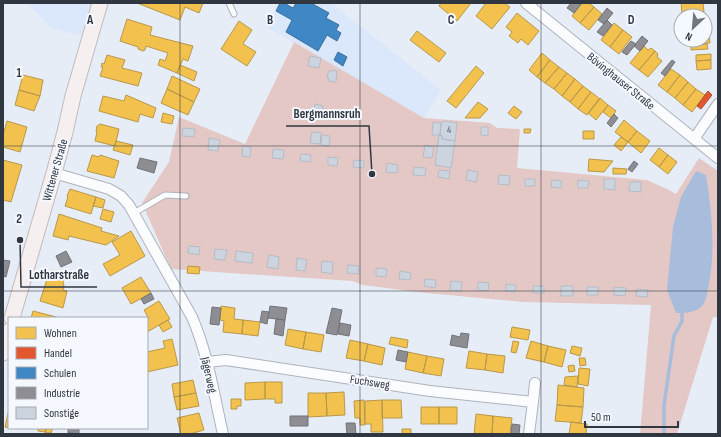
<svg xmlns="http://www.w3.org/2000/svg" width="721" height="437" font-family="'Sofia Sans Condensed',sans-serif">
<style>
.built{fill:#dbe7fa}
.green{fill:#e4c8c6}
.water{fill:#a8bcdc}
.homes{fill:#f2c14e;stroke:#b8984a}
.shops{fill:#e4572e;stroke:#ae4d34}
.schools{fill:#3f88c5;stroke:#3a709d}
.industry{fill:#8d8d92;stroke:#71737a}
.lines{fill:none;stroke-linecap:round;stroke-linejoin:round}
.stream{stroke:#a8bcdc;stroke-width:3.5}
.building{fill:#ccd4e0;stroke:#b6bcc4}
.lane-casing{stroke:#aeb3bc;stroke-width:7}
.street-casing{stroke:#aeb3bc;stroke-width:12}
.primary-casing{stroke:#c0babd;stroke-width:17}
.lane{stroke:#fbfcfe;stroke-width:5}
.street{stroke:#fbfcfe;stroke-width:10}
.primary{stroke:#f5f0ef;stroke-width:15}
.grid{fill:none;stroke:#303741;stroke-width:1;stroke-opacity:0.55}
.labels{text-anchor:middle;stroke-width:4;stroke-linejoin:round;paint-order:stroke}
.number-label{font-size:10px;fill:#59606a}
.street-label{font-size:12px;fill:#303741;stroke:#f5f8fe}
.grid-label{font-size:13px;text-anchor:middle;font-weight:bold;fill:#303741;stroke:#f5f8fe;stroke-width:4;stroke-linejoin:round;paint-order:stroke}
.leader{fill:none;stroke:#303741;stroke-width:1.5}
.callout-dot{fill:#303741;stroke:#f5f8fe;stroke-width:1.5}
.callout-label{font-size:13px;text-anchor:middle;font-weight:bold;fill:#303741;stroke:#f5f8fe;stroke-width:4;stroke-linejoin:round;paint-order:stroke}
</style>
<rect width="100%" height="100%" fill="#e7edf6"/>
<path class="built" d="M 27,3 L 92,3 L 83,36 L 51,28 Z
M 280,3 L 292,8 L 296,3 L 331,3 L 441,90 L 424,118 L 267,27 Z"/>
<path class="green" d="M 294,42 L 424,118 L 490,123 L 497,128 L 520,129 L 517,168 L 647,180 L 667,189 L 676,194 L 699,158 L 718,171 L 718,317 L 713,317 L 677,434 L 640,434 L 651,305 L 523,302 L 416,292 L 363,285 L 352,281 L 171,269 L 142,203 L 169,162 L 179,117 L 245,144 Z"/>
<path class="water" d="M 696,171 L 706,175 C 712,213 716,251 708,289 C 707,294 706,302 702,306 C 696,313 684,313 676,313 L 667,290 L 673,227 L 681,197 Z"/>
<path class="homes" d="M 137,3 L 203,3 L 199,13 L 185,7 L 180,20 Z
M 441,3 L 471,3 L 457,21 L 439,6 Z
M 486,3 L 504,3 L 510,7 L 492,29 L 476,16 Z
M 582,3 L 589,3 L 594,7 L 580,23 L 572,16 Z
M 681,3 L 703,3 L 704,12 L 682,14 Z
M 594,7 L 602,14 L 589,30 L 580,23 Z
M 704,12 L 704,16 L 682,16 L 682,14 Z
M 517,13 L 539,31 L 528,45 L 521,39 L 518,43 L 509,36 L 512,32 L 506,27 Z
M 127,19 L 152,27 L 150,35 L 193,46 L 188,61 L 183,59 L 177,73 L 158,65 L 160,59 L 165,61 L 168,53 L 146,46 L 145,50 L 143,51 L 138,49 L 138,47 L 120,41 Z
M 239,21 L 252,30 L 243,44 L 256,52 L 247,66 L 221,49 Z
M 705,22 L 708,22 L 709,33 L 705,33 Z
M 614,23 L 623,30 L 610,47 L 601,40 Z
M 623,30 L 632,37 L 619,54 L 610,47 Z
M 417,31 L 446,53 L 439,62 L 410,40 Z
M 705,33 L 709,33 L 710,43 L 691,45 L 690,40 L 705,40 Z
M 707,44 L 708,49 L 691,50 L 691,45 Z
M 644,46 L 648,50 L 651,48 L 655,51 L 639,70 L 630,63 Z
M 655,51 L 658,54 L 657,57 L 662,61 L 648,77 L 639,70 Z
M 542,53 L 550,60 L 537,77 L 529,70 Z
M 711,54 L 711,60 L 696,61 L 696,55 Z
M 107,55 L 125,60 L 122,68 L 142,73 L 138,86 L 100,76 L 103,67 L 101,67 L 102,63 L 104,64 Z
M 550,60 L 559,67 L 545,83 L 537,77 Z
M 711,60 L 711,69 L 697,70 L 696,61 Z
M 180,65 L 197,72 L 194,81 L 177,73 Z
M 476,66 L 484,73 L 456,108 L 447,101 Z
M 559,67 L 567,73 L 554,89 L 545,83 Z
M 671,69 L 680,75 L 667,92 L 658,85 Z
M 567,73 L 575,79 L 562,96 L 554,89 Z
M 23,75 L 43,80 L 40,96 L 19,90 Z
M 680,75 L 688,82 L 675,98 L 667,92 Z
M 172,76 L 200,89 L 194,102 L 167,89 Z
M 575,79 L 583,86 L 570,102 L 562,96 Z
M 688,82 L 696,89 L 683,105 L 675,98 Z
M 583,86 L 591,92 L 578,109 L 570,102 Z
M 167,89 L 194,102 L 188,115 L 161,103 Z
M 696,89 L 705,95 L 692,112 L 683,105 Z
M 19,90 L 40,96 L 34,111 L 15,105 Z
M 591,92 L 600,99 L 587,115 L 578,109 Z
M 126,95 L 156,108 L 153,118 L 140,114 L 138,122 L 99,111 L 103,96 L 124,101 Z
M 600,98 L 608,105 L 596,120 L 588,113 Z
M 478,102 L 488,109 L 480,118 L 465,118 Z
M 608,105 L 616,111 L 611,118 L 603,112 Z
M 514,106 L 522,112 L 516,119 L 508,113 Z
M 163,113 L 174,116 L 172,124 L 161,122 Z
M 624,120 L 637,131 L 628,142 L 615,132 Z
M 7,121 L 27,127 L 20,152 L 3,147 L 3,135 Z
M 100,124 L 119,129 L 115,146 L 95,141 L 97,132 L 96,131 L 97,126 Z
M 524,129 L 531,129 L 530,133 L 524,133 Z
M 583,131 L 594,131 L 594,139 L 583,139 Z
M 637,131 L 650,141 L 641,153 L 628,142 Z
M 621,137 L 628,142 L 621,151 L 614,145 Z
M 116,141 L 133,145 L 130,155 L 113,150 Z
M 659,148 L 668,155 L 659,167 L 650,160 Z
M 92,155 L 99,157 L 100,155 L 119,161 L 114,178 L 87,171 Z
M 668,155 L 677,162 L 668,174 L 659,167 Z
M 589,159 L 613,161 L 604,172 L 588,171 Z
M 3,160 L 22,165 L 11,202 L 3,200 Z
M 613,168 L 627,169 L 626,174 L 613,174 Z
M 70,189 L 96,197 L 91,214 L 65,206 L 68,197 L 67,196 Z
M 96,197 L 105,200 L 103,208 L 93,206 Z
M 103,209 L 114,212 L 111,222 L 100,219 Z
M 59,214 L 102,228 L 101,231 L 119,236 L 106,245 L 69,236 L 68,240 L 53,236 Z
M 131,231 L 145,256 L 110,276 L 103,264 L 120,255 L 112,242 Z
M 188,266 L 200,267 L 199,274 L 187,273 Z
M 52,270 L 64,273 L 63,284 L 64,284 L 63,290 L 67,291 L 63,308 L 40,301 L 47,279 L 50,280 Z
M 141,277 L 151,293 L 131,304 L 122,288 Z
M 159,301 L 170,319 L 147,332 L 147,320 L 149,319 L 144,310 Z
M 221,306 L 235,308 L 234,319 L 243,320 L 242,334 L 223,332 L 224,321 L 220,320 Z
M 33,311 L 60,318 L 31,318 Z
M 168,320 L 172,327 L 163,332 L 159,325 Z
M 243,320 L 260,322 L 258,336 L 242,334 Z
M 512,327 L 530,330 L 528,340 L 510,337 Z
M 288,329 L 306,332 L 303,349 L 285,345 Z
M 306,332 L 324,335 L 321,352 L 303,349 Z
M 391,337 L 408,340 L 407,348 L 389,344 Z
M 172,339 L 178,365 L 147,372 L 147,352 L 165,348 L 163,341 Z
M 350,340 L 368,344 L 364,361 L 346,358 Z
M 513,341 L 519,342 L 516,353 L 511,352 Z
M 531,341 L 548,346 L 544,362 L 526,358 Z
M 368,344 L 385,348 L 382,365 L 364,361 Z
M 548,346 L 566,350 L 562,367 L 544,362 Z
M 572,346 L 582,348 L 580,356 L 570,353 Z
M 469,351 L 487,354 L 485,370 L 466,368 Z
M 408,352 L 427,356 L 423,373 L 405,369 Z
M 487,354 L 505,356 L 503,373 L 485,370 Z
M 427,356 L 444,359 L 441,376 L 423,373 Z
M 579,358 L 585,358 L 586,365 L 580,366 Z
M 574,365 L 575,371 L 569,372 L 568,366 Z
M 579,368 L 590,369 L 588,386 L 578,384 Z
M 578,376 L 577,387 L 564,385 L 565,377 Z
M 193,380 L 196,393 L 174,397 L 172,384 Z
M 265,382 L 265,399 L 245,400 L 245,383 Z
M 265,382 L 282,382 L 282,403 L 275,403 L 275,399 L 265,399 Z
M 558,385 L 584,388 L 583,407 L 557,405 Z
M 344,392 L 345,415 L 327,416 L 326,393 Z
M 196,393 L 199,406 L 177,410 L 174,397 Z
M 308,393 L 326,393 L 327,416 L 308,417 Z
M 231,399 L 241,399 L 241,406 L 237,406 L 237,409 L 231,409 Z
M 364,400 L 365,425 L 360,425 L 360,418 L 355,418 L 354,401 Z
M 382,400 L 383,432 L 371,432 L 371,424 L 365,424 L 365,401 Z
M 382,400 L 401,400 L 402,418 L 382,418 Z
M 557,405 L 583,407 L 581,423 L 555,421 Z
M 421,407 L 439,407 L 439,424 L 421,424 Z
M 439,407 L 457,407 L 457,424 L 439,424 Z
M 9,409 L 9,428 L 5,427 Z
M 199,413 L 204,430 L 190,434 L 181,434 L 177,418 Z
M 476,414 L 493,416 L 492,434 L 474,434 Z
M 493,416 L 512,418 L 510,434 L 492,434 Z
M 571,422 L 587,424 L 586,434 L 569,434 Z
M 38,428 L 46,428 L 45,432 L 38,431 Z
M 47,428 L 53,428 L 51,433 L 45,433 Z
M 402,429 L 411,429 L 411,434 L 402,434 Z"/>
<path class="shops" d="M 708,91 L 712,95 L 701,109 L 697,106 Z"/>
<path class="schools" d="M 280,3 L 284,3 L 293,8 L 296,3 L 311,3 L 329,13 L 326,18 L 339,25 L 336,30 L 341,33 L 337,41 L 327,35 L 318,51 L 286,32 L 292,20 L 276,11 Z
M 338,52 L 347,57 L 343,66 L 334,60 Z"/>
<path class="industry" d="M 571,3 L 582,3 L 574,13 L 567,8 Z
M 607,8 L 613,13 L 604,24 L 598,20 Z
M 607,20 L 612,25 L 603,36 L 597,32 Z
M 642,36 L 648,41 L 640,51 L 634,46 Z
M 631,41 L 636,44 L 627,55 L 622,52 Z
M 672,60 L 675,62 L 665,76 L 661,73 Z
M 614,114 L 618,118 L 611,127 L 607,123 Z
M 140,158 L 157,162 L 154,173 L 137,168 Z
M 634,161 L 638,164 L 632,172 L 628,169 Z
M 66,251 L 72,262 L 61,267 L 56,256 Z
M 3,260 L 10,261 L 6,277 L 3,276 Z
M 151,293 L 154,299 L 144,304 L 141,299 Z
M 270,306 L 287,308 L 285,320 L 268,318 Z
M 212,307 L 221,308 L 219,325 L 210,324 Z
M 332,308 L 342,310 L 337,335 L 326,333 Z
M 262,311 L 269,312 L 267,324 L 260,322 Z
M 276,319 L 285,320 L 283,336 L 274,334 Z
M 340,323 L 351,325 L 349,336 L 338,334 Z
M 461,333 L 469,334 L 467,348 L 450,345 L 452,335 L 460,337 Z
M 398,350 L 408,352 L 406,362 L 396,360 Z
M 290,416 L 308,416 L 308,426 L 290,426 Z
M 346,423 L 355,423 L 356,434 L 347,434 Z
M 512,424 L 520,425 L 519,434 L 511,434 Z
M 68,428 L 79,428 L 79,434 L 68,433 Z"/>
<g class="lines">
<path class="stream" d="M 664,434 L 664,405 L 674,336 L 682,321 L 682,313"/>
</g>
<path class="building" d="M 310,56 L 321,58 L 319,68 L 308,66 Z
M 330,70 L 337,71 L 336,82 L 328,81 L 329,78 L 327,78 L 328,72 L 330,72 Z
M 315,104 L 323,106 L 321,117 L 313,115 Z
M 326,109 L 333,110 L 332,120 L 324,119 Z
M 444,121 L 457,123 L 455,141 L 442,139 L 442,136 L 440,135 L 441,123 Z
M 433,122 L 441,123 L 440,135 L 432,135 Z
M 481,127 L 488,127 L 488,136 L 481,135 Z
M 183,128 L 195,129 L 194,137 L 182,136 Z
M 312,132 L 321,133 L 320,144 L 310,143 Z
M 322,135 L 330,136 L 329,146 L 321,145 Z
M 439,135 L 442,136 L 442,139 L 455,141 L 451,168 L 435,165 Z
M 209,138 L 220,140 L 218,151 L 208,150 Z
M 425,145 L 434,147 L 432,158 L 423,157 Z
M 243,146 L 251,147 L 250,157 L 242,156 Z
M 273,149 L 284,150 L 283,159 L 272,158 Z
M 301,154 L 311,155 L 310,162 L 300,161 Z
M 328,157 L 338,158 L 337,166 L 328,165 Z
M 354,160 L 364,161 L 364,168 L 353,167 Z
M 387,163 L 398,165 L 397,173 L 386,172 Z
M 414,167 L 426,168 L 425,176 L 413,175 Z
M 439,170 L 450,171 L 449,179 L 438,177 Z
M 468,170 L 478,172 L 476,182 L 466,180 Z
M 499,175 L 510,176 L 509,185 L 498,184 Z
M 525,179 L 535,179 L 535,186 L 525,186 Z
M 604,179 L 615,179 L 615,190 L 604,189 Z
M 552,180 L 562,181 L 561,188 L 551,187 Z
M 578,180 L 589,181 L 588,188 L 578,188 Z
M 630,182 L 641,182 L 641,192 L 629,191 Z
M 189,246 L 200,247 L 199,255 L 188,253 Z
M 215,249 L 227,250 L 225,260 L 214,259 Z
M 236,251 L 253,253 L 252,263 L 235,261 Z
M 269,255 L 279,257 L 278,269 L 267,267 Z
M 297,258 L 307,260 L 305,271 L 296,270 Z
M 322,261 L 333,262 L 332,274 L 321,272 Z
M 348,265 L 359,266 L 358,274 L 347,273 Z
M 376,268 L 387,269 L 386,277 L 376,276 Z
M 400,271 L 411,273 L 410,280 L 399,279 Z
M 425,279 L 436,280 L 435,288 L 424,286 Z
M 451,281 L 462,282 L 461,291 L 450,290 Z
M 478,282 L 489,283 L 488,291 L 478,290 Z
M 506,284 L 516,285 L 515,292 L 506,291 Z
M 533,286 L 544,286 L 544,293 L 533,293 Z
M 561,286 L 573,286 L 573,296 L 561,296 Z
M 587,287 L 598,287 L 598,295 L 587,295 Z
M 614,287 L 626,288 L 625,296 L 614,295 Z
M 637,289 L 648,290 L 647,297 L 636,296 Z"/>
<g class="lines">
<defs>
<path id="lane" d="M 229,3 L 234,14
M 134,213 L 165,195 L 186,196"/>
<path id="street" d="M 526,3 L 718,158
M 694,139 L 718,104
M 54,173 L 109,189 L 121,196 L 129,205 L 192,317 C 208,354 214,395 223,434
M 207,362 L 226,360 L 430,391 L 533,402 L 529,434
M 533,402 L 535,383"/>
<path id="primary" d="M 12,318 L 54,173 L 65,132 L 73,96 L 100,3
M 3,353 L 9,331"/>
</defs>
<use href="#lane" class="lane-casing"/>
<use href="#street" class="street-casing"/>
<use href="#primary" class="primary-casing"/>
<use href="#lane" class="lane"/>
<use href="#street" class="street"/>
<use href="#primary" class="primary"/>
</g>
<path class="grid" d="M 180,3 L 180,434M 360,3 L 360,434M 541,3 L 541,434M 3,146 L 718,146M 3,291 L 718,291"/>
<g class="labels">
<g class="number-label">
<text x="449" y="133">4</text>
</g>
<g class="street-label">
<text transform="translate(621 81) rotate(39)" y="4">Bövinghauser Straße</text>
<text transform="translate(55 170) rotate(-74)" y="4">Wittener Straße</text>
<text transform="translate(209 375) rotate(77)" y="4">Jägerweg</text>
<text transform="translate(370 382) rotate(9)" y="4">Fuchsweg</text>
</g>
</g>
<g class="grid-label">
<text x="90" y="24">A</text>
<text x="270" y="24">B</text>
<text x="451" y="24">C</text>
<text x="631" y="24">D</text>
<text x="19" y="77">1</text>
<text x="19" y="223">2</text>
</g>
<path class="leader" d="M372 174L369 126H286M20 240L21 287H97"/>
<g class="callout-dot">
<circle cx="372" cy="174" r="4"/>
<circle cx="20" cy="240" r="4"/>
</g>
<g class="callout-label">
<text x="327" y="118">Bergmannsruh</text>
<text x="59" y="279">Lotharstraße</text>
</g>
<rect width="721" height="437" fill="none" stroke="#303741" stroke-width="8"/>
<rect x="8" y="317" width="140" height="112" fill="#f5f8fe" stroke="#a6abb2"/>
<rect x="16" y="327" width="20" height="12" fill="#f2c14e" stroke="#a6abb2"/>
<text x="44" y="337" font-size="12" fill="#303741">Wohnen</text>
<rect x="16" y="347" width="20" height="12" fill="#e4572e" stroke="#a6abb2"/>
<text x="44" y="357" font-size="12" fill="#303741">Handel</text>
<rect x="16" y="367" width="20" height="12" fill="#3f88c5" stroke="#a6abb2"/>
<text x="44" y="377" font-size="12" fill="#303741">Schulen</text>
<rect x="16" y="387" width="20" height="12" fill="#8d8d92" stroke="#a6abb2"/>
<text x="44" y="397" font-size="12" fill="#303741">Industrie</text>
<rect x="16" y="407" width="20" height="12" fill="#ccd4e0" stroke="#a6abb2"/>
<text x="44" y="417" font-size="12" fill="#303741">Sonstige</text>
<g transform="translate(693 28) rotate(206)"><circle r="19" fill="#f5f8fe" stroke="#a6abb2"/>
<path d="M0-3L7 15L0 10L-7 15Z" fill="#707780"/>
<text y="-6" font-size="11" font-weight="bold" text-anchor="middle" fill="#303741">N</text>
</g>
<path d="M585 421v6h93v-6" fill="none" stroke="#303741" stroke-width="2"/>
<text x="591" y="421" font-size="12" fill="#303741" stroke="#f5f8fe" stroke-width="3" paint-order="stroke">50 m</text>
</svg>
